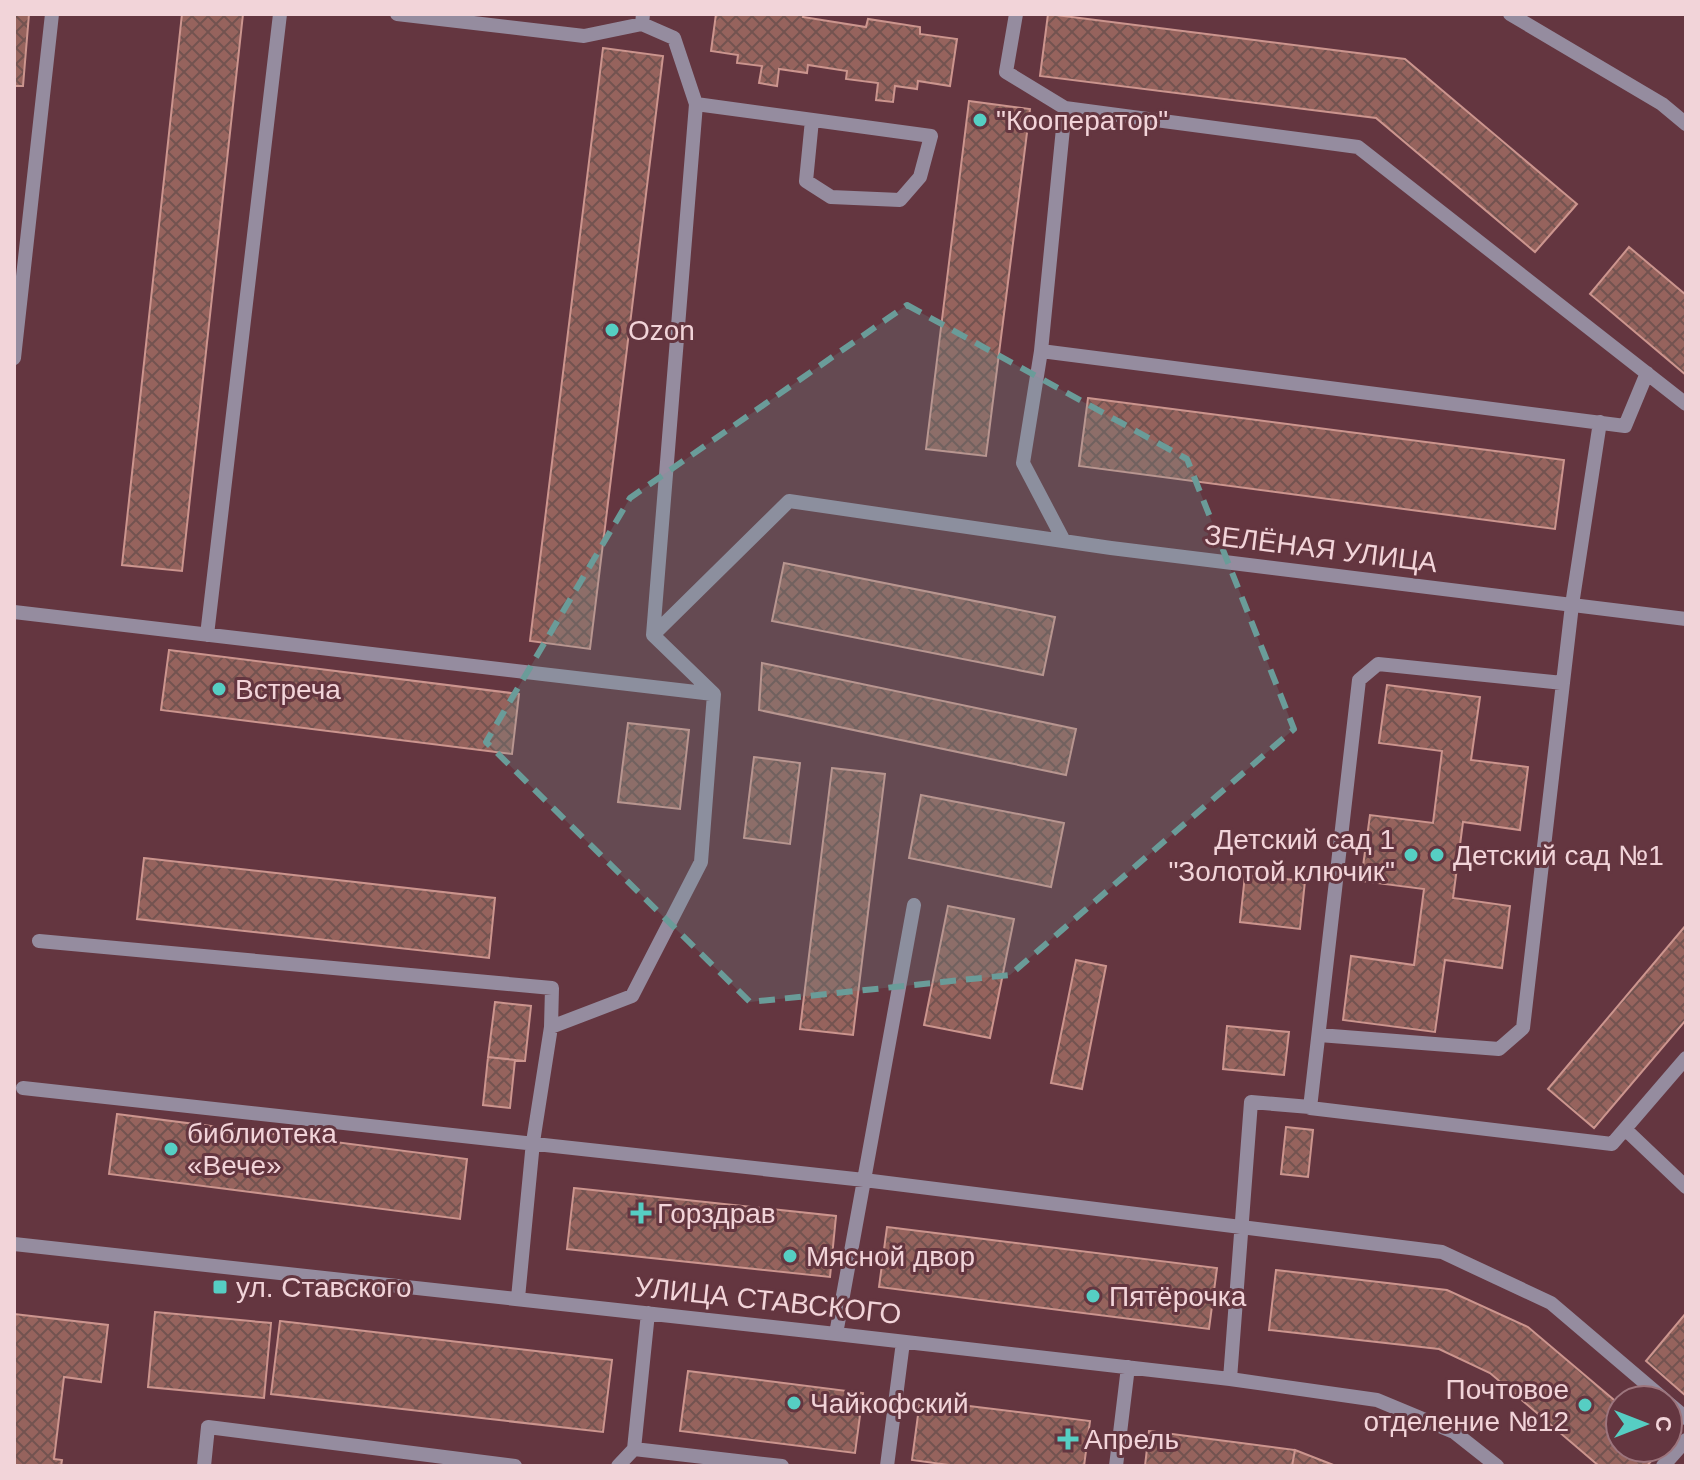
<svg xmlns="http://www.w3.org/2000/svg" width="1700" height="1480" font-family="Arial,sans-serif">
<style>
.building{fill:url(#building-cross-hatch);stroke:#cc958e;stroke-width:2}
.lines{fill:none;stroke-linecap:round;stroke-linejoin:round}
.minor{stroke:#958c9f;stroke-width:14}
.marked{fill:#6a9c99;fill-opacity:0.2;stroke:#6a9c99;stroke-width:6;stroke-dasharray:16 10;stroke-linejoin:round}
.poi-dot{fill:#56cec3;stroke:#643640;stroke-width:3}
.labels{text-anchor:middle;stroke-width:6;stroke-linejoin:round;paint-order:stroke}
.poi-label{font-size:28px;fill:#f2d4d9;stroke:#643640;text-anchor:start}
.street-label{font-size:28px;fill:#f2d4d9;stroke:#643640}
</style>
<defs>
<pattern id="building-cross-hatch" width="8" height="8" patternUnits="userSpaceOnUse" patternTransform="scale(2)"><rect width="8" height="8" fill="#96635d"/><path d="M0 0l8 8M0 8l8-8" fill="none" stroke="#735350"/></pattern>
</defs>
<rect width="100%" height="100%" fill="#643640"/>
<path class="building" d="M 14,14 L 29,14 L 23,86 L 14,86 Z
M 182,14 L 243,14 L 182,571 L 122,565 Z
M 716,14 L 804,14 L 803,17 L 866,27 L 868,19 L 920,27 L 920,34 L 957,39 L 950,86 L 918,81 L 917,89 L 895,86 L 893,102 L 876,100 L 878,83 L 846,79 L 847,71 L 808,65 L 807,73 L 779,69 L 777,86 L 759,83 L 762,66 L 737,63 L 738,55 L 711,51 Z
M 1048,14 L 1405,59 L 1577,204 L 1535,252 L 1376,118 L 1040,76 Z
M 603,48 L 663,56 L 590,649 L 530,641 Z
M 969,101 L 1030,109 L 986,456 L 926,449 Z
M 1629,247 L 1686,295 L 1686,375 L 1590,294 Z
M 1088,398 L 1564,460 L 1555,529 L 1079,466 Z
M 784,563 L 1055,617 L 1043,675 L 772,621 Z
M 169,650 L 519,694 L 512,754 L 161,710 Z
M 762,663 L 1076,729 L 1066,775 L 759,710 Z
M 1387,685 L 1480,697 L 1471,760 L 1528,767 L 1520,830 L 1463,822 L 1453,898 L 1510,906 L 1502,968 L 1445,960 L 1435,1032 L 1343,1020 L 1351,956 L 1414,965 L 1424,889 L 1361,881 L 1370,815 L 1433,823 L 1442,751 L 1379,743 Z
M 628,723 L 689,730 L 680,809 L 618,802 Z
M 754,757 L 800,763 L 790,844 L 744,838 Z
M 832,768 L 885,774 L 853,1035 L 800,1029 Z
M 921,795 L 1064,823 L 1051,887 L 909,858 Z
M 144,858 L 495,898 L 489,958 L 137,919 Z
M 1245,875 L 1305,881 L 1300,929 L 1240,922 Z
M 948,906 L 1014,919 L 990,1038 L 924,1025 Z
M 1686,925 L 1686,1020 L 1594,1128 L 1548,1089 Z
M 1076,960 L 1106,966 L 1082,1089 L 1051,1083 Z
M 495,1002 L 531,1006 L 525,1061 L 488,1057 Z
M 1227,1026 L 1289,1032 L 1284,1075 L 1223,1069 Z
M 488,1057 L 515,1060 L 510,1108 L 483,1105 Z
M 117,1114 L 467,1159 L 460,1219 L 109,1174 Z
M 1286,1127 L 1313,1130 L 1308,1177 L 1281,1174 Z
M 574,1188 L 836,1216 L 830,1277 L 567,1249 Z
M 887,1227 L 1217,1268 L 1209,1329 L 879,1287 Z
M 1276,1270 L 1447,1290 L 1528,1327 L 1620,1405 L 1620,1448 L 1662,1448 L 1647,1466 L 1599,1466 L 1490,1373 L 1439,1349 L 1269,1330 Z
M 155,1312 L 271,1323 L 264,1398 L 148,1387 Z
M 1686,1313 L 1686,1396 L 1646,1361 Z
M 14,1314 L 108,1325 L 101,1382 L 64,1377 L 54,1459 L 62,1460 L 61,1466 L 14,1466 Z
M 280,1321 L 612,1360 L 603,1432 L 271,1394 Z
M 688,1371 L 863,1393 L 855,1453 L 680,1431 Z
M 920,1400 L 1090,1421 L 1084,1466 L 956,1466 L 912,1460 Z
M 1149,1431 L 1295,1450 L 1292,1466 L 1145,1466 Z
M 1295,1450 L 1336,1466 L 1292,1466 Z"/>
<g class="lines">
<path class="minor" d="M 397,14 L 584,36 L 642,24 L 643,14
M 1016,14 L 1006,72 L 1065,108 L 1041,351 L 1023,463 L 1064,541
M 1510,14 L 1662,104 L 1686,124
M 642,24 L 674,38 L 696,104 L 931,136 L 920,177 L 900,200 L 831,197 L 806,181 L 812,120
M 1065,108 L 1358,147 L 1686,404
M 1041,351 L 1625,426 L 1647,373
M 14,358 L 52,14
M 14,612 L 713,694
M 207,635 L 280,14
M 653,635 L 696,104
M 1563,683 L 1378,664 L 1359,680 L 1310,1108 L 1612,1144 L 1686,1058
M 39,941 L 552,988 L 551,1027
M 1319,1035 L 1499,1049 L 1523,1028 L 1572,605 L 1600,422
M 23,1088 L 864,1180 L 1442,1252 L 1551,1303 L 1665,1400
M 1625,1129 L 1686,1187
M 14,1244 L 836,1334 L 1230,1379 L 1377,1400 L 1454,1432 L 1497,1466
M 518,1298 L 533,1142 L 551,1027 L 632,996 L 701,862 L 714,694 L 653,635 L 789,501 L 1111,548 L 1686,619
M 836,1334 L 914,905
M 1230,1379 L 1251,1102 L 1310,1107
M 1668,1403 L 1686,1418
M 634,1449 L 648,1313
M 204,1466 L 208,1427 L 515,1466
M 618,1466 L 634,1449 L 782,1466
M 887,1466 L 903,1342
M 1116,1466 L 1128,1367
M 1663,1466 L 1686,1440"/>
</g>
<path class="marked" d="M 907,305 L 1187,459 L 1294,729 L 1010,975 L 750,1002 L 486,742 L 630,498 Z"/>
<g class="poi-dot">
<circle cx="980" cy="120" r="8"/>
<circle cx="612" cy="330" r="8"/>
<circle cx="219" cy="689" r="8"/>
<circle cx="1411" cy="855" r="8"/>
<circle cx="1437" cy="855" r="8"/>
<circle cx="171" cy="1149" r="8"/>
<path d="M637 1201h8v8h8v8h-8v8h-8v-8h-8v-8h8z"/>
<circle cx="790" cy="1256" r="8"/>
<rect x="212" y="1279" width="16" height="16" rx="4"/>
<circle cx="1093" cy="1296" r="8"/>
<circle cx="794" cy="1403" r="8"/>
<circle cx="1585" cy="1405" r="8"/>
<path d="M1064 1427h8v8h8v8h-8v8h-8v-8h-8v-8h8z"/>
</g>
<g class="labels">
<g class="poi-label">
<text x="996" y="130">"Кооператор"</text>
<text x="628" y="340">Ozon</text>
<text x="235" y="699">Встреча</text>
<text x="1395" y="849" text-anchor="end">Детский сад 1<tspan x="1395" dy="32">"Золотой ключик"</tspan></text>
<text x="1453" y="865">Детский сад №1</text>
<text x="187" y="1143">библиотека<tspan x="187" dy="32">«Вече»</tspan></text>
<text x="657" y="1223">Горздрав</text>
<text x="806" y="1266">Мясной двор</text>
<text x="236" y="1297">ул. Ставского</text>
<text x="1109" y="1306">Пятёрочка</text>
<text x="1569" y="1399" text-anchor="end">Почтовое<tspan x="1569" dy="32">отделение №12</tspan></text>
<text x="810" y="1413">Чайкофский</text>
<text x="1084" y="1449">Апрель</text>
</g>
<g class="street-label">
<text transform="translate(1321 548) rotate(7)" y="10">ЗЕЛЁНАЯ УЛИЦА</text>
<text transform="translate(768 1300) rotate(6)" y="10">УЛИЦА СТАВСКОГО</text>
</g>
</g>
<rect width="1700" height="1480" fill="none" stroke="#f2d4d9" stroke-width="32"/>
<g transform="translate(1644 1424) rotate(90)"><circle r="38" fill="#643640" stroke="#9d757d" stroke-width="2"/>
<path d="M0-6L14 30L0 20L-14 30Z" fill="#56cec3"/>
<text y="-12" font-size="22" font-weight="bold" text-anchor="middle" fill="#f2d4d9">С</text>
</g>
</svg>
